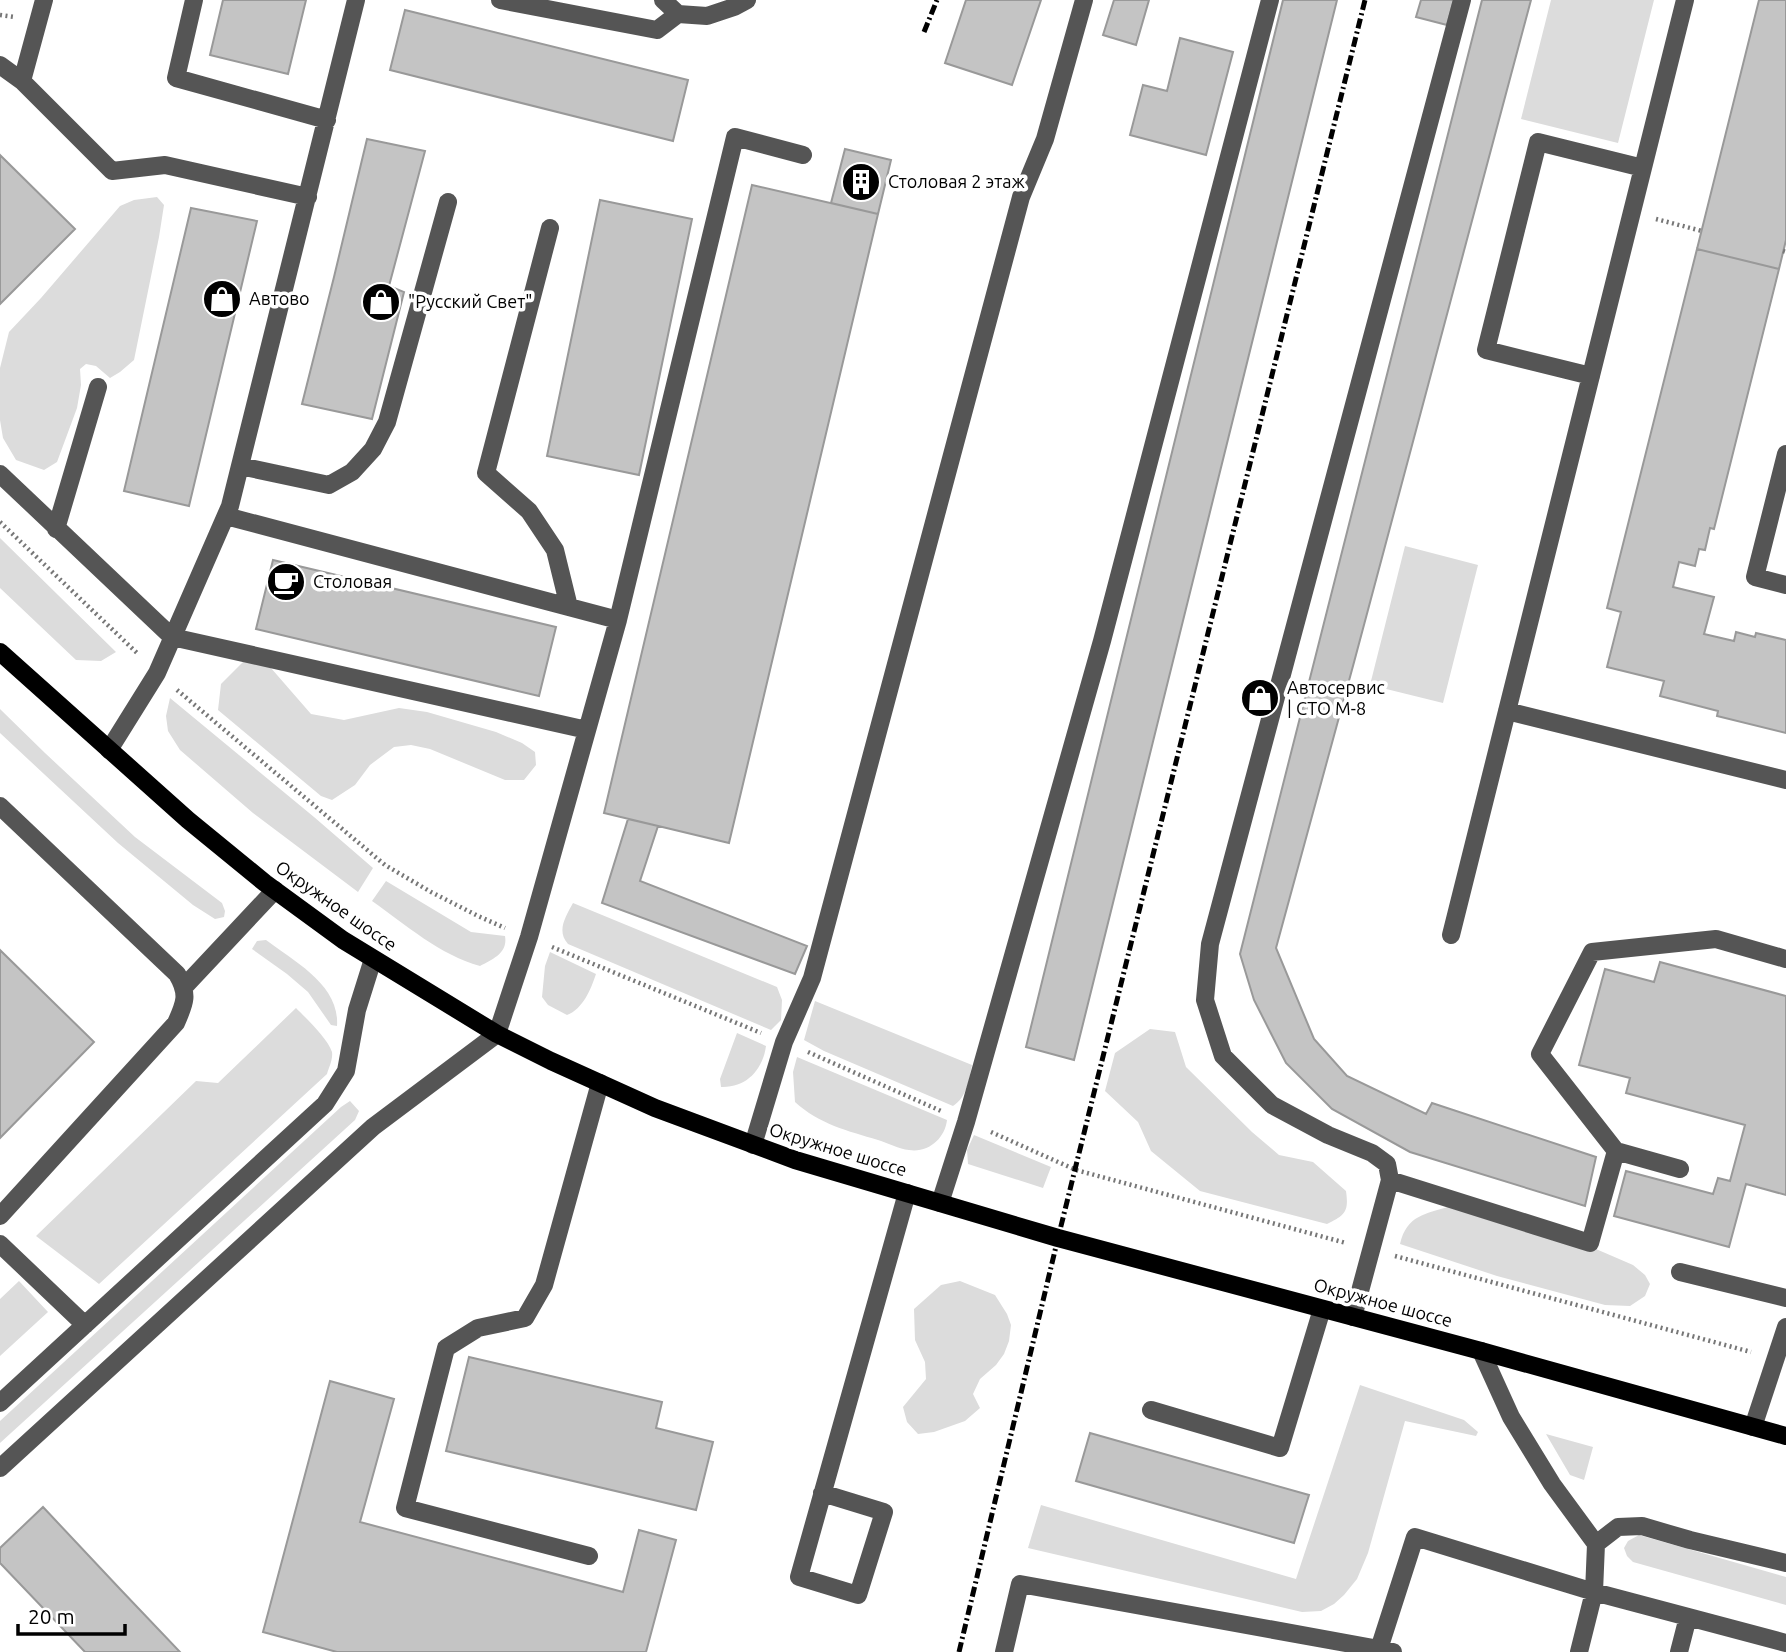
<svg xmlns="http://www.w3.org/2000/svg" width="1786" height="1652" font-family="Ubuntu,sans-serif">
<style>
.green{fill:#dcdcdc}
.building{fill:#c4c4c4;stroke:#999;stroke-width:2}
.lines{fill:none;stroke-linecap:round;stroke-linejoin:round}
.path{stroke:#777;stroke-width:4.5;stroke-dasharray:2 3.5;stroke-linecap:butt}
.minor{stroke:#555;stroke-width:18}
.major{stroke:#000;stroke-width:18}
.rail{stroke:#000;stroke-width:5;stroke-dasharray:10 3.5 2 3.5;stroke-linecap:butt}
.labels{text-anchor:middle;stroke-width:7;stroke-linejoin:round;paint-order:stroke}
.poi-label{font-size:18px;fill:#000;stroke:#fff;text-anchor:start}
.street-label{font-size:18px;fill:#000;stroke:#fff}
</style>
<rect width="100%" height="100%" fill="#fff"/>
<path class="green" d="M 1551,0 L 1654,0 L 1618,143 L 1521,119 Z
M 157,197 L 164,205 L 159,237 L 134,360 L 120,372 L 110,378 L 96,366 L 86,364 L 80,369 L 81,385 L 77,408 L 57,462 L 44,470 L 16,460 L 3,438 L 0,420 L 0,368 L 9,332 L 41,298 L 120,206 L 134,200 Z
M 0,538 L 116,652 L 101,661 L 76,660 L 0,588 Z
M 1405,546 L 1478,565 L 1443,703 L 1370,685 Z
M 246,659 L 264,660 L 311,714 L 344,720 L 399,708 L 427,712 L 496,732 L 522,743 L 535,752 L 536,765 L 524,780 L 505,780 L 430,749 L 411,745 L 394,747 L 370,765 L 355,785 L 332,800 L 321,796 L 218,710 L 221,684 Z
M 170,698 L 314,817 L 373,868 L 358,892 L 253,813 L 180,750 L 168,731 L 166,716 Z
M 0,709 L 45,753 L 135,837 L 222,903 L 225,911 L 224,917 L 215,919 L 193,905 L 118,843 L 0,733 Z
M 386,881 L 471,932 L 505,936 C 508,953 493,959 480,966 C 440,955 406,925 372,901 Z
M 573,903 L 777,987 L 782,1000 L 781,1020 L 771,1030 L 568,944 C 556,931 566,916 573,903 Z
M 266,940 C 295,962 340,985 337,1026 L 331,1025 L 308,992 L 287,974 L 252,949 L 257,941 Z
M 550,952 L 596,974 C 591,989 583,1009 567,1015 L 548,1005 L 542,997 L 545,966 Z
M 815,1001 L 972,1065 C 969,1080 967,1097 953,1106 L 824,1051 L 804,1040 Z
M 296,1008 C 306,1018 328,1039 332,1052 C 333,1060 329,1067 327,1074 L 99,1284 L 36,1236 L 196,1081 L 218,1083 Z
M 1150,1029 L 1175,1032 L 1186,1067 L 1252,1132 L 1279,1155 L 1313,1162 L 1346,1191 C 1349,1212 1345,1215 1327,1224 L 1200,1191 L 1151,1151 L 1138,1122 L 1105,1091 L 1115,1053 Z
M 737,1033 L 766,1046 C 763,1069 747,1088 721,1087 L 720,1079 Z
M 797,1057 L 947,1120 C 945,1138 929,1153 909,1150 C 899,1149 888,1143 878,1140 C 848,1131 819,1124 795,1102 L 793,1072 Z
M 350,1101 L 359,1111 L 355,1120 L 0,1443 L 0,1421 L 341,1107 Z
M 974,1135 L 1051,1167 L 1043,1188 L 968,1164 L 967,1150 Z
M 1451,1206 L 1589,1246 L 1633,1265 L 1645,1275 L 1650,1284 L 1645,1296 L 1630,1306 L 1605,1305 L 1497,1276 L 1400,1244 C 1407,1215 1425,1214 1451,1206 Z
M 19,1281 L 48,1312 L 0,1356 L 0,1299 Z
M 960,1281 L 995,1295 L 1007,1314 L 1011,1325 L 1009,1341 L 1004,1354 L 996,1365 L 980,1379 L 973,1394 L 980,1408 L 965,1421 L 934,1432 L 918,1434 L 907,1422 L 903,1407 L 926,1379 L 925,1362 L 915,1340 L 914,1309 L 941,1285 Z
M 1360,1385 L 1464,1420 L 1478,1432 L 1476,1436 L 1405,1421 L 1368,1553 L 1357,1579 L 1344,1595 L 1334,1604 L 1321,1611 L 1302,1612 L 1028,1548 L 1041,1505 L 1296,1579 Z
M 1546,1434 L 1593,1447 L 1584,1480 L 1570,1475 Z
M 1639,1535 L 1786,1577 L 1786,1605 L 1633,1562 L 1627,1556 L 1624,1548 L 1628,1541 Z"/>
<path class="building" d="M 223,0 L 306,0 L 288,74 L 210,55 Z
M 966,0 L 1041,0 L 1012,85 L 945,63 Z
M 1114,0 L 1149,0 L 1136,45 L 1103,35 Z
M 1283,0 L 1337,0 L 1074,1060 L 1026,1047 Z
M 1421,0 L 1454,0 L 1447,25 L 1416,17 Z
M 1482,0 L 1531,0 L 1353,666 L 1276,948 L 1314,1039 L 1347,1076 L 1426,1114 L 1432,1103 L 1596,1157 L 1585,1206 L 1410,1152 L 1332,1109 L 1286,1063 L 1254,1000 L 1240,954 Z
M 1759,0 L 1786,0 L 1786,240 L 1779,269 L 1697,249 Z
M 405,10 L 688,80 L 673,141 L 390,70 Z
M 1180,38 L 1233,52 L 1206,155 L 1130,135 L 1143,85 L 1167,91 Z
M 367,139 L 425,151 L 389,286 L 404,292 L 372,419 L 302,404 L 334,277 Z
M 845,149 L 891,160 L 878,214 L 831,203 Z
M 0,155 L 75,229 L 0,304 Z
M 752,185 L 878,214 L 729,843 L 604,813 Z
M 600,200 L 692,219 L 639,475 L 547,456 Z
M 191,208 L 257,221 L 189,506 L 124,491 Z
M 1697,249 L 1779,269 L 1714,529 L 1710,528 L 1705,550 L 1699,549 L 1695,566 L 1679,562 L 1673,587 L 1714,597 L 1704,634 L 1734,641 L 1736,632 L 1755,637 L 1756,633 L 1786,640 L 1786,733 L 1717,716 L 1718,711 L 1660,696 L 1664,681 L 1607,667 L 1621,612 L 1607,608 Z
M 273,560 L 556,627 L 539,696 L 256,629 Z
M 628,819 L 658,826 L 640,881 L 807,946 L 795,974 L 602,903 Z
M 0,950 L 94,1042 L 0,1138 Z
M 1660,962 L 1786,996 L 1786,1195 L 1746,1184 L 1729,1247 L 1614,1216 L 1626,1171 L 1713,1194 L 1718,1178 L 1730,1181 L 1745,1125 L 1626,1093 L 1630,1078 L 1579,1065 L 1605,969 L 1654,982 Z
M 469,1357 L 662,1402 L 656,1428 L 713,1442 L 696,1510 L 446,1451 Z
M 330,1381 L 394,1399 L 360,1522 L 623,1592 L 639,1530 L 676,1540 L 646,1652 L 337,1652 L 263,1632 Z
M 1090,1433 L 1309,1495 L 1294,1543 L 1076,1481 Z
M 43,1507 L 120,1589 L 180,1652 L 85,1652 L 0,1563 L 0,1548 Z"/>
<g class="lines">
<path class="path" d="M 0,15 L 14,17
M 1656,219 L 1702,231
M 1783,251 L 1786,252
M 0,522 L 137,653
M 177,690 L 385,865 L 431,892 L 478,916 L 505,928
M 552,947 L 761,1033
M 808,1052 L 941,1111
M 991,1132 L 1076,1170 L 1346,1243
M 1395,1256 L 1751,1352"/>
<path class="minor" d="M 194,0 L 176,78 L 327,120
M 500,0 L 657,30 L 678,14 L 707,16 L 734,7 L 747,0
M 663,0 L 678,14
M 0,65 L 22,81 L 112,171 L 165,165 L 308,197
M 22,81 L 44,0
M 550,228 L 486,473 L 529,511 L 555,550 L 569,607
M 1591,376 L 1486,350 L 1538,142 L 1643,168
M 1786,454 L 1755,577 L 1786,585
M 240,466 L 329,485 L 352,472 L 373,449 L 387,422 L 448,202
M 0,474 L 172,637 L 587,730
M 56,529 L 98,387
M 618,620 L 735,137 L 803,155
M 1507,711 L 1786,780
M 109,750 L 157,673 L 230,506 L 356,0
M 0,806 L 177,974 C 189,994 185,1003 176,1023 L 0,1216
M 1451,935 L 1685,0
M 184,987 L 275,890
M 753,1145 L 784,1042 L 812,978 L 1021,197 L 1045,139 L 1084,0
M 1616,1151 L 1540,1054 L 1592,952 L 1716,939 L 1786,959
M 1390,1180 L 1590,1243 L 1616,1151 L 1680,1169
M 940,1203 L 966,1122 L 1102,641 L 1270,0
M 0,1244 L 85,1325
M 1680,1272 L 1786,1298
M 1353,1317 L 1390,1180 L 1387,1164 L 1372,1153 L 1328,1135 L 1272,1105 L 1223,1056 L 1205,1000 L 1210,944 L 1462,0
M 1481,1351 L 1511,1417 L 1552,1484 L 1596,1544 L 1594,1592 L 1579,1652
M 0,1403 L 325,1104 L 346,1071 L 357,1010 L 373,959
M 1151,1410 L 1280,1448 L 1322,1309
M 1753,1427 L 1786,1327
M 0,1468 L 373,1127 L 497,1034 L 529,937 L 618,620 L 226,516
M 822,1493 L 884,1512 L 858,1595 L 799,1577 L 907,1193
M 1596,1544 L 1618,1527 L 1642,1526 L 1690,1540 L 1786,1563
M 589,1556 L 405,1508 L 446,1348 L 478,1328 L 525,1318 L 544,1285 L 600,1083
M 1004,1652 L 1020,1584 L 1379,1649
M 1393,1652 L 1379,1649 L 1415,1537 L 1594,1592 L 1786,1643
M 1679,1652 L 1688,1617"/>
<path class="major" d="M 0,652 L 188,820 L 265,883 L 343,940 L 497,1034 L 551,1061 L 655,1108 L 795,1160 L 1058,1238 L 1481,1351 L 1786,1436"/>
<path class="rail" d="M 924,32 L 937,0
M 959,1652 L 1058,1238 L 1365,0"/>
</g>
<defs>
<symbol id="building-disc" viewBox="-11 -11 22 22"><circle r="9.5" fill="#000" stroke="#fff"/><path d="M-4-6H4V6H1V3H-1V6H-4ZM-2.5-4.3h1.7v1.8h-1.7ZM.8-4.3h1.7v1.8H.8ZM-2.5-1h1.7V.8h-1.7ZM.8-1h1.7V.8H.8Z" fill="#fff"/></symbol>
<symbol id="shop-disc" viewBox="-11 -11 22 22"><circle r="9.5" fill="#000" stroke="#fff"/><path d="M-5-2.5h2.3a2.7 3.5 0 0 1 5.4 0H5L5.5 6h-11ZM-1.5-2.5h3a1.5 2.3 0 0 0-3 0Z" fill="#fff"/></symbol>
<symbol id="cafe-disc" viewBox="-11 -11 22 22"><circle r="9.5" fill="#000" stroke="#fff"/><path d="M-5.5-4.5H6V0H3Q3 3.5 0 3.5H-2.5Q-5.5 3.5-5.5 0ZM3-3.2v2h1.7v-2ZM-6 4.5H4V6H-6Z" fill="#fff"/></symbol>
</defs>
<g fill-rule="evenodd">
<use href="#building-disc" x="839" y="160" width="44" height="44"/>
<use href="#shop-disc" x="200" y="277" width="44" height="44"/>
<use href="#shop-disc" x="359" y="280" width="44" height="44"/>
<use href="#cafe-disc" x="264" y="560" width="44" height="44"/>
<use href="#shop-disc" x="1238" y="676" width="44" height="44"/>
</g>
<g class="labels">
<g class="poi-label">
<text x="888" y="188">Столовая 2 этаж</text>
<text x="249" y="305">Автово</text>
<text x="408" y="308">"Русский Свет"</text>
<text x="313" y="588">Столовая</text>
<text x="1287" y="694">Автосервис<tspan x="1287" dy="21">| СТО М-8</tspan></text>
</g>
<g class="street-label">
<text transform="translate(336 906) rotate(35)" y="6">Окружное шоссе</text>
<text transform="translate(838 1150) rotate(17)" y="6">Окружное шоссе</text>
<text transform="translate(1383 1303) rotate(15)" y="6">Окружное шоссе</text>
</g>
</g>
<path d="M18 1624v10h107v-10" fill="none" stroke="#000000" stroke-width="3.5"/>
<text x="28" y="1624" font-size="21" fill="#000000" stroke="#ffffff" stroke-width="5" paint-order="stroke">20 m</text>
</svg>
